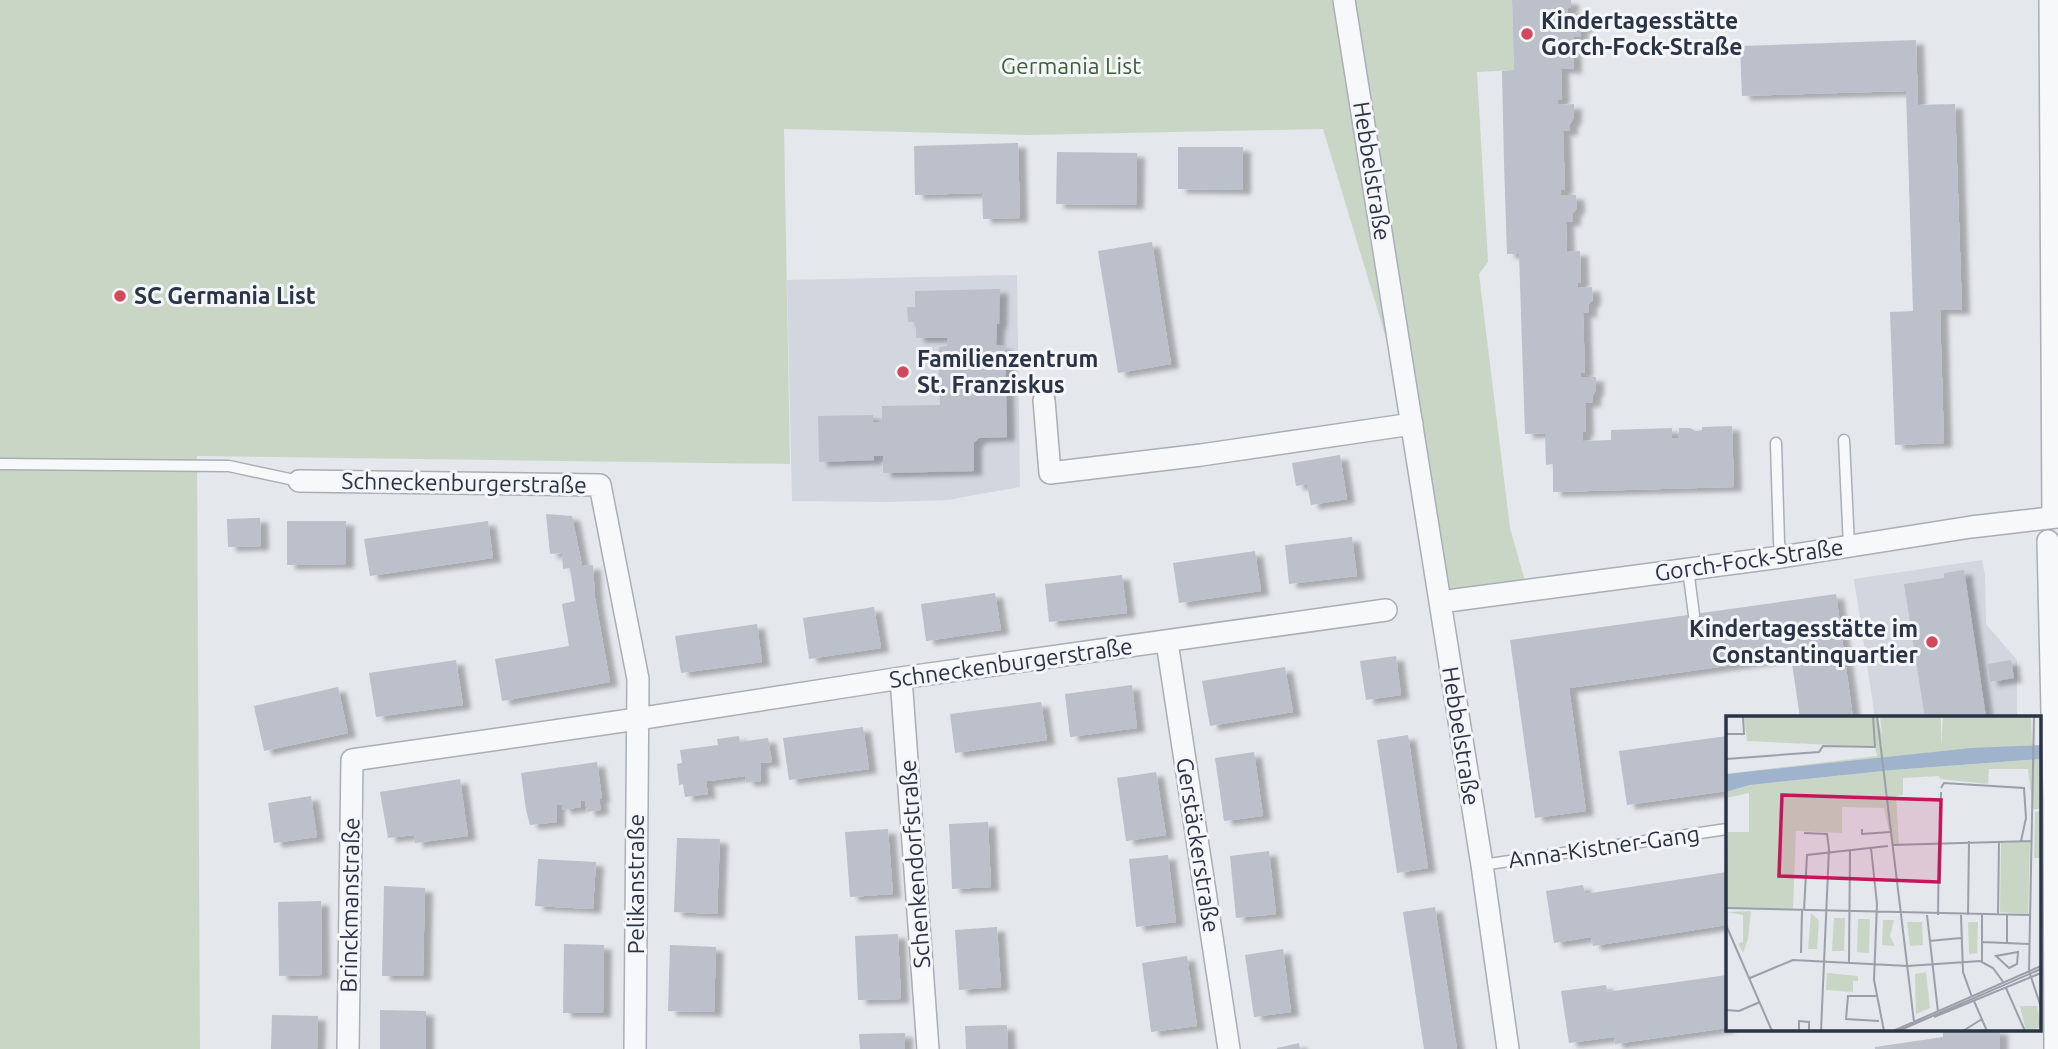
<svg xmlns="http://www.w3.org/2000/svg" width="2058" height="1049" font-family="Ubuntu,sans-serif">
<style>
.built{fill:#d2d6de}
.green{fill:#c9d6c5}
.building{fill:#bbc0ca;filter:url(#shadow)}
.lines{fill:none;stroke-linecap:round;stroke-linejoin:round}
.lane-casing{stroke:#a9aeb7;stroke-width:13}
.street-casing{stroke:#a9aeb7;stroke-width:24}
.lane{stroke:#f7f8fa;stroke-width:10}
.street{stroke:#f7f8fa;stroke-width:21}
.poi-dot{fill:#d1495b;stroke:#f4f6f9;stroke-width:2.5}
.labels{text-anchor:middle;stroke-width:6;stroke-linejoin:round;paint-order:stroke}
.poi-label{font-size:23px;font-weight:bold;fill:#2b3445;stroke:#f4f6f9;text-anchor:start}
.park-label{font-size:23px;fill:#3f6138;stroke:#f4f6f9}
.street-label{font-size:23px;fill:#2b3445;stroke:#f4f6f9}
.inset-road{fill:none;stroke:#9a9fa9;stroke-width:2}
.view{fill:#c2185b;fill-opacity:0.15;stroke:#c2185b;stroke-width:3.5}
.inset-edge{fill:none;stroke:#2b3445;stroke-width:3.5}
</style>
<defs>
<filter id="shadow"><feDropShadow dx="8" dy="4.5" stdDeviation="2" flood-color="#0004"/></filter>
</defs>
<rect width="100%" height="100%" fill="#e4e7ec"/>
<path class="built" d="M 1017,275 L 1020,487 L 948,500 L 887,502 L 792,501 L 787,280 Z
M 1982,560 L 1985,576 L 1986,624 L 2017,660 L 2017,718 L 1875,718 L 1854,579 Z"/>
<path class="green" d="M 0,0 L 1512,0 L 1514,70 L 1477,72 L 1488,262 L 1479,274 L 1510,528 L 1527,588 L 1440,602 L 1412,424 L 1323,129 L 1027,135 L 784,129 L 790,464 L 197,456 L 200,1049 L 0,1049 Z"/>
<path class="building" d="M 1512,0 L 1571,0 L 1571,8 L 1568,8 L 1568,13 L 1584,13 L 1585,27 L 1580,30 L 1581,37 L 1573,37 L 1574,69 L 1561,69 L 1562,100 L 1558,100 L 1558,105 L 1574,104 L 1574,117 L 1570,124 L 1570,131 L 1563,131 L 1565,190 L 1561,190 L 1561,195 L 1576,195 L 1577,208 L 1573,213 L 1573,221 L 1566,222 L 1567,252 L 1580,251 L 1581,283 L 1578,283 L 1578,288 L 1592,287 L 1593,300 L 1589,304 L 1589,313 L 1583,313 L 1585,373 L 1580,373 L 1581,377 L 1596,377 L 1596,390 L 1593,395 L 1593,402 L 1585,403 L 1586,432 L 1583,432 L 1583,441 L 1611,440 L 1611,430 L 1672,428 L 1672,438 L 1679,438 L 1679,428 L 1690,428 L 1696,431 L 1702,430 L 1702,427 L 1732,426 L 1734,487 L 1553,492 L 1553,464 L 1546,465 L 1545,433 L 1525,434 L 1519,254 L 1507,254 L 1504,162 L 1502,71 L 1514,70 Z
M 1916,40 L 1918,105 L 1955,104 L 1962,310 L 1940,310 L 1944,443 L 1895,445 L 1890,312 L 1913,311 L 1906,91 L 1742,96 L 1740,46 Z
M 1018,143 L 1020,218 L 983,219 L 982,193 L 915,195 L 914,146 Z
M 1178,147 L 1243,147 L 1243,190 L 1178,189 Z
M 1057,152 L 1137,153 L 1136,205 L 1056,204 Z
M 1152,242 L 1171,364 L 1118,373 L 1098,251 Z
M 1000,289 L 999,324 L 997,324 L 996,345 L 1005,346 L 1007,437 L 979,438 L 974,443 L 974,471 L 883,473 L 883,456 L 874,456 L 874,460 L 819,462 L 818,416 L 873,415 L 873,422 L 882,422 L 882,406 L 940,405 L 938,355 L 939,347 L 947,346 L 947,338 L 916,338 L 916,322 L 908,322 L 907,307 L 915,307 L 915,291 Z
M 1340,455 L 1347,499 L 1311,505 L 1307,484 L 1296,486 L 1292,463 Z
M 546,514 L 572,516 L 582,566 L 593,565 L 595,598 L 610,682 L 502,701 L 495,659 L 569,646 L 562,604 L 575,601 L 570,568 L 563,569 L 562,553 L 550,554 Z
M 260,518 L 261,546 L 228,547 L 227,519 Z
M 287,521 L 346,521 L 346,564 L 287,565 Z
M 488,521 L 493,558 L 370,576 L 364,539 Z
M 1352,537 L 1357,576 L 1289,584 L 1285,545 Z
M 1255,551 L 1261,591 L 1179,603 L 1173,563 Z
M 1964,570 L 1986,717 L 1966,718 L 1965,715 L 1943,718 L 1925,718 L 1904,584 L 1944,578 L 1944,573 Z
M 1122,575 L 1127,613 L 1049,622 L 1045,584 Z
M 995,593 L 1001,630 L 926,641 L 921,604 Z
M 1836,594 L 1853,718 L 1800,718 L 1791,657 L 1569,688 L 1586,811 L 1535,818 L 1510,640 Z
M 874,607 L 881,648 L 809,659 L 803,618 Z
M 757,624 L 762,662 L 681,673 L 675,636 Z
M 1396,656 L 1401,695 L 1366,700 L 1360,661 Z
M 456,660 L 463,705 L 376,717 L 369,673 Z
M 2011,660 L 2014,678 L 1990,682 L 1988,664 Z
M 1285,667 L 1293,712 L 1210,726 L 1202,681 Z
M 1132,685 L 1137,728 L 1070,737 L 1065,694 Z
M 338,687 L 348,733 L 264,751 L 254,706 Z
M 1041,702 L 1047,740 L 955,753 L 950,714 Z
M 863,727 L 869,769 L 789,780 L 783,738 Z
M 1408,735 L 1428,868 L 1397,873 L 1377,740 Z
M 739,736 L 740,742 L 768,738 L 772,762 L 760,763 L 761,781 L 746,782 L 745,776 L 709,781 L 706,781 L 708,794 L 685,797 L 683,784 L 679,785 L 677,764 L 682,763 L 680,750 L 718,745 L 717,739 Z
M 1727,736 L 1727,791 L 1627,805 L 1619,751 Z
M 1254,752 L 1263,816 L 1224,821 L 1215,758 Z
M 597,762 L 602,798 L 599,799 L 601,810 L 587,812 L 585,801 L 580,801 L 581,807 L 563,810 L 562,804 L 557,805 L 557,822 L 530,825 L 526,810 L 521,773 Z
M 1156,772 L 1166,835 L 1126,841 L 1117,778 Z
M 460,779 L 468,836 L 415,843 L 414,835 L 388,838 L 380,792 Z
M 311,796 L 317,837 L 274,843 L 268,803 Z
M 988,822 L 991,887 L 952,889 L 949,824 Z
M 888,829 L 893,894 L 850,897 L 845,832 Z
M 677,838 L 720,839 L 717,914 L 674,912 Z
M 1269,851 L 1276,914 L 1236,918 L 1230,856 Z
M 1168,855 L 1176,922 L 1136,927 L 1129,859 Z
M 538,859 L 596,862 L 593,909 L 535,906 Z
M 1727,872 L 1727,925 L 1593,946 L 1591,937 L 1554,943 L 1546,891 L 1583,885 L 1585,894 Z
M 384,886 L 425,888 L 423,976 L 382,976 Z
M 321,901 L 322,975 L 279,976 L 278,902 Z
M 1435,907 L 1455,1037 L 1457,1049 L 1424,1049 L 1403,912 Z
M 997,927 L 1001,987 L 959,990 L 955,930 Z
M 898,934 L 901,999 L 858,1000 L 855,936 Z
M 564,944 L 604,945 L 603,1013 L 563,1013 Z
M 670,945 L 716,947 L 714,1012 L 668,1011 Z
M 1283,949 L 1291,1012 L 1254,1017 L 1245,955 Z
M 1187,956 L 1197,1026 L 1151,1032 L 1142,963 Z
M 1727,975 L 1727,1028 L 1615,1044 L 1614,1037 L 1569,1043 L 1561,991 L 1606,985 L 1607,992 Z
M 380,1010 L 426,1011 L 426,1049 L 380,1049 Z
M 272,1015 L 318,1016 L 317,1049 L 271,1049 Z
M 1007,1025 L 1008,1049 L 966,1049 L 965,1026 Z
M 1943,1030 L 2000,1030 L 2000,1049 L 1875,1049 L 1875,1047 L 1943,1037 Z
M 905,1033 L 905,1049 L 860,1049 L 859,1034 Z
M 1299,1043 L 1300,1049 L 1277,1049 L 1277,1048 Z"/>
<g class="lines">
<defs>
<path id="lane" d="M 1844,440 L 1849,546
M 1776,443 L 1779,542 L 1781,557
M 0,464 L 229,466 L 299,481
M 1688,569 L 1694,615
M 1482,865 L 1727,829"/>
<path id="street" d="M 1344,0 L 1482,865 L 1508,1049
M 2050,0 L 2053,517
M 1044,400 L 1050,473 L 1201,455 L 1412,424
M 299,481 L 600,485 L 638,679 L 635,1049
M 2048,541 L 2054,796 L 2055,1049
M 1440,602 L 1781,557 L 1971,527 L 2058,517
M 1167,642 L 1229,1049
M 901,678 L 928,1049
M 348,1049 L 352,760 L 637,719 L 901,678 L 1386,610"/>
</defs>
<use href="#lane" class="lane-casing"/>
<use href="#street" class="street-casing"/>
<use href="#lane" class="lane"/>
<use href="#street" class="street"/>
</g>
<g class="poi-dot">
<circle cx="1527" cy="34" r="7"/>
<circle cx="120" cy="296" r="7"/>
<circle cx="903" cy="372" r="7"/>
<circle cx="1932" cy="642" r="7"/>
</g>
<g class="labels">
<g class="poi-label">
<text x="1541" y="29">Kindertagesstätte<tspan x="1541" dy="26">Gorch-Fock-Straße</tspan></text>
<text x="134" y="304">SC Germania List</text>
<text x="917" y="367">Familienzentrum<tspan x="917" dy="26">St. Franziskus</tspan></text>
<text x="1918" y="637" text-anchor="end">Kindertagesstätte im<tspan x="1918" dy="26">Constantinquartier</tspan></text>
</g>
<g class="park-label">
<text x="1071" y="74">Germania List</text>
</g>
<g class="street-label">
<text transform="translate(1372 171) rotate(81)" y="8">Hebbelstraße</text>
<text transform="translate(464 483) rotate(1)" y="8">Schneckenburgerstraße</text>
<text transform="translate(1749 560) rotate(-8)" y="8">Gorch-Fock-Straße</text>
<text transform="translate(1011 663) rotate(-8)" y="8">Schneckenburgerstraße</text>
<text transform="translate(1461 736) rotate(81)" y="8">Hebbelstraße</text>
<text transform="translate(1198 845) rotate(81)" y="8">Gerstäckerstraße</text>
<text transform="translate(1604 847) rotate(-8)" y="8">Anna-Kistner-Gang</text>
<text transform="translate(915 864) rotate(-94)" y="8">Schenkendorfstraße</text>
<text transform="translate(636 884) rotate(-90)" y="8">Pelikanstraße</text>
<text transform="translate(350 905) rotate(-89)" y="8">Brinckmanstraße</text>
</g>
</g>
<g transform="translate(1726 716)">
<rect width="315" height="315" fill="#e4e7ec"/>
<path d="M 18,0 L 151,0 L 156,18 L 154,0 L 215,0 L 215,31 L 217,0 L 305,0 L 306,29 L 0,58 L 151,40 L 149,31 L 21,25 ZM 315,43 L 314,93 L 307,93 L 302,53 L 263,53 L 262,68 L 214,63 L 213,60 L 177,62 L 177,79 L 170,80 L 173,129 L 166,129 L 158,92 L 116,91 L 116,117 L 70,115 L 67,194 L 0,192 L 2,116 L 23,116 L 23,77 L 0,82 L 0,76 L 24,69 L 167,54 ZM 315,95 L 315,142 L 308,142 L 309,96 ZM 304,125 L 302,198 L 274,196 L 275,127 ZM 25,195 L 22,223 L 17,237 L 12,227 L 17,226 L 17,199 L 0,196 ZM 85,197 L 93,205 L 91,233 L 82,233 ZM 108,202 L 119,202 L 118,235 L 106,235 ZM 132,203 L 144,203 L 143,237 L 131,236 ZM 157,204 L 168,204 L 164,220 L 169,230 L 156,229 ZM 181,206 L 196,206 L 197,229 L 184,230 ZM 242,206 L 252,206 L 251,237 L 243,238 ZM 200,256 L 204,292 L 190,298 L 189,258 ZM 101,257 L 132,260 L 132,265 L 127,265 L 127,276 L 100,274 ZM 294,290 L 311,290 L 315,311 L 300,315 Z" fill="#c9d6c5"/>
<path d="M 315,29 L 315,43 L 167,54 L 24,69 L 0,76 L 0,58 L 245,32 Z" fill="#9fb4cc"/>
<path class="inset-road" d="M 151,0 L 188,306M 308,0 L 303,255 L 315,291M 0,18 L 18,18 L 17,0M 0,43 L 93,36 L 97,30 L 149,31 L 147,0M 215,72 L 218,67 L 298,72 L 300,102 L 295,125M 136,113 L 136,118 L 164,116M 78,117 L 101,118 L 103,133 L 95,315M 214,124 L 215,76M 166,129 L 306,125M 145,132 L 151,188 L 148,264 L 158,315M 0,192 L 304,199M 78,195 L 81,139 L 162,130M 201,199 L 212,296M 212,199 L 213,126M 235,199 L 237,256 L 246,281M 242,199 L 243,125M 256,199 L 256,245M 272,199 L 273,125M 281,199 L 281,227M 0,209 L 46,315M 203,225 L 235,222M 256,226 L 303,228M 292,236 L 291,248 L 283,252 L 270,240 ZM 75,237 L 76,195M 123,247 L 124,134M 24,262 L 67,244 L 182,250 L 254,245 L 267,252 L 278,267M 280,272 L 299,315M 150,280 L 122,280 L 120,303 L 153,305M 248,285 L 261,315M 0,294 L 13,295 L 34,286M 208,301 L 315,257M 73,315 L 73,305 L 83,306 L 83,315M 167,315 L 315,250M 172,315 L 315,253M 237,315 L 256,303"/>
<path class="view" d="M 56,79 L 215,84 L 213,166 L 53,160 Z"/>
<rect width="315" height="315" class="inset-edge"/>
</g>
</svg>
